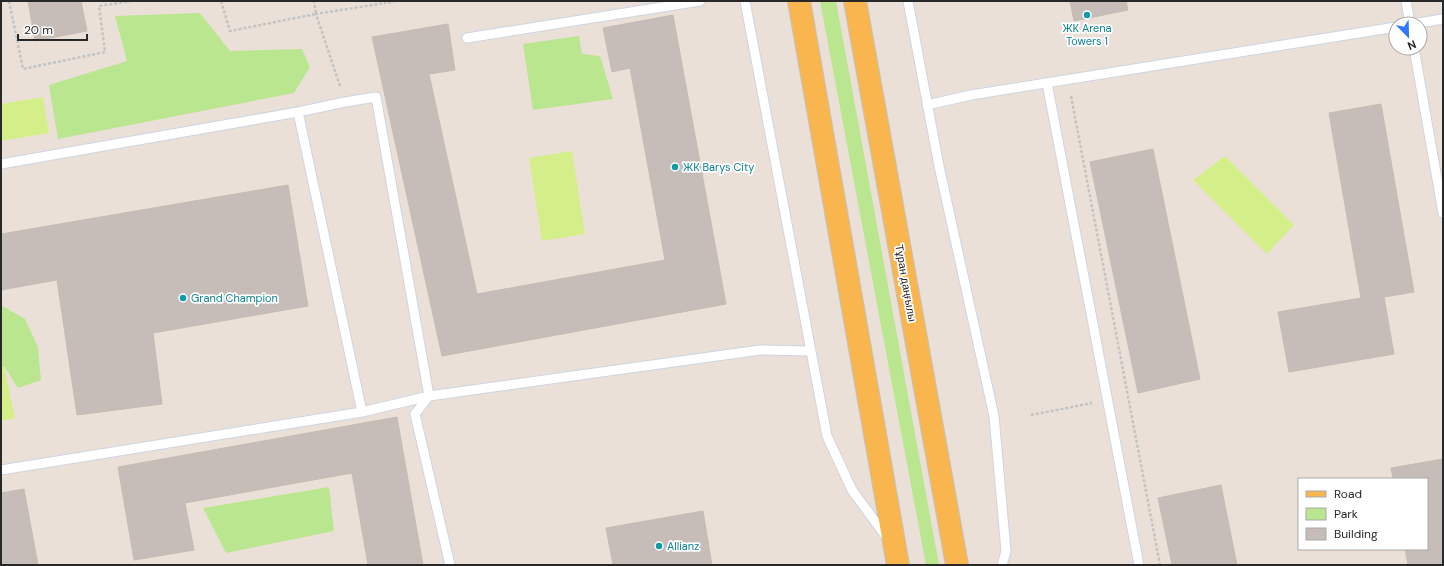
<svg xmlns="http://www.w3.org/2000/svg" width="1444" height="566" font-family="'DM Sans',sans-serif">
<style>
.green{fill:#bbe690}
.pitch{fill:#d4ef8a}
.building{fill:#c6bdb8;stroke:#c6bcb2}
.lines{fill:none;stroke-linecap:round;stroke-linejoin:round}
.lane-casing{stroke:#cdd4e2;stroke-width:11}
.primary-casing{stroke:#c3c3c3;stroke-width:24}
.path{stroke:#c3c3c3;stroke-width:2.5;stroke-dasharray:3 2;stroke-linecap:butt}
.lane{stroke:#fff;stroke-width:9}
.primary{stroke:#f9b64f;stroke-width:22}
.culture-dot{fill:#0f9aa8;stroke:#fff;stroke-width:1.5}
.labels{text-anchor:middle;stroke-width:3.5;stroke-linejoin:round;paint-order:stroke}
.culture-label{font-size:11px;fill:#0d838f;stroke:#fff;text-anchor:start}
.street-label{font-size:11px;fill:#282828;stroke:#fff}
</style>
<rect width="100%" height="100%" fill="#ebe0d8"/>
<path class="green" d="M 820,1 L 836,1 L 939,565 L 926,565 Z
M 200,13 L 230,51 L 302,49 L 310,67 L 294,93 L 58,139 L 49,85 L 127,61 L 115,16 Z
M 579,36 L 582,54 L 600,56 L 613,99 L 533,110 L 523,44 Z
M 1,305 L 25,319 L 38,347 L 41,380 L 18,388 L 4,366 L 1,366 Z
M 329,487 L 334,531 L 226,553 L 203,508 Z"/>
<path class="pitch" d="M 43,97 L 49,133 L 1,141 L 1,104 Z
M 572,151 L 585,234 L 542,241 L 529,158 Z
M 1225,156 L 1294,225 L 1267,254 L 1193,180 Z
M 1,366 L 4,366 L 15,418 L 1,421 Z"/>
<path class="building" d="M 28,1 L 81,1 L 87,31 L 35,41 Z
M 1070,1 L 1126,1 L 1128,10 L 1074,21 Z
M 673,15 L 726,304 L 442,356 L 372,37 L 448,24 L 455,70 L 429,74 L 477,294 L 665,260 L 630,68 L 612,72 L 603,28 Z
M 1381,104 L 1414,292 L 1384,297 L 1394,354 L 1289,372 L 1278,312 L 1361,298 L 1329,113 Z
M 1153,149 L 1200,379 L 1138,393 L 1090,162 Z
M 288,185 L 308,306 L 153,333 L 162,404 L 77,415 L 57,280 L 1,290 L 1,234 Z
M 397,417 L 423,565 L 368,565 L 352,473 L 185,503 L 194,550 L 134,560 L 118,467 Z
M 1443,459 L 1443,565 L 1408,565 L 1405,549 L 1427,549 L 1427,479 L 1393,479 L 1391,468 Z
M 1221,485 L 1237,565 L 1172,565 L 1158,498 Z
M 24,489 L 38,565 L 1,565 L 1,493 Z
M 703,511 L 712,565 L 613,565 L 606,528 Z"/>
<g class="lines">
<defs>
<path id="lane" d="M 745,1 L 827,436 L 852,490 L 888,539
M 908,1 L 939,166 L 994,416 L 1006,551 L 1002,565
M 1406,1 L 1410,24
M 1412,24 L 1443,19
M 467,38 L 700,1
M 1414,48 L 1443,213
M 1047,83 L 1139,565
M 927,105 L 971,95 L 1396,27
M 298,112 L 362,412
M 1,164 L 298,112 L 345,102 L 376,97 L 429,396 L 415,414 L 450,565
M 1,470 L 362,412 L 429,396 L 760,350 L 810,351"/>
<path id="primary" d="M 799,1 L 898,565
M 855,1 L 957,565"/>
</defs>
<use href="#lane" class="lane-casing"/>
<use href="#primary" class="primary-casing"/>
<path class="path" d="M 9,1 L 23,69 L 105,52 L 99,6 L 132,1
M 221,1 L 230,31 L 316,14 L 314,1
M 385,1 L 385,3 L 396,1
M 340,86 L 316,14 L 385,3
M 1071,96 L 1160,565
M 1031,415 L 1092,403"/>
<use href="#lane" class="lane"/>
<use href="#primary" class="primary"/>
</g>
<g class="culture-dot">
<circle cx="1087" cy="15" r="4"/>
<circle cx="675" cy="167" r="4"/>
<circle cx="183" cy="298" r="4"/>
<circle cx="659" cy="546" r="4"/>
</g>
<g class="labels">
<g class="culture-label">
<text x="1087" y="32" text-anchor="middle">ЖК Arena<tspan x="1087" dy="13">Towers 1</tspan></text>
<text x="683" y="171">ЖК Barys City</text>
<text x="191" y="302">Grand Champion</text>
<text x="667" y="550">Allianz</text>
</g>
<g class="street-label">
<text transform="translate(906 283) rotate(80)" y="4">Тұран даңғылы</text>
</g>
</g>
<rect width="1444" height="566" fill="none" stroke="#282828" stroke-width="4"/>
<rect x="1298" y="478" width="130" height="72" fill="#ffffff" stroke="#a9a9a9"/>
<rect x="1306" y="491" width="20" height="6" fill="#f9b64f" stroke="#a9a9a9"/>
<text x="1334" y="498" font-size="12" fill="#282828">Road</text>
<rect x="1306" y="508" width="20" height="12" fill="#bbe690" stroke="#a9a9a9"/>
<text x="1334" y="518" font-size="12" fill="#282828">Park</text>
<rect x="1306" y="528" width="20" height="12" fill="#c6bdb8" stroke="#a9a9a9"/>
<text x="1334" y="538" font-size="12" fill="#282828">Building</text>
<g transform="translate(1408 36) rotate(157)"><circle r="19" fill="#ffffff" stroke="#a9a9a9"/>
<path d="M0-3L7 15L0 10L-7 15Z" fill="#3178ff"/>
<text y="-6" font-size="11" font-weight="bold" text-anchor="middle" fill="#282828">N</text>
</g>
<path d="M18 34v6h69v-6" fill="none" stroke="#282828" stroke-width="2"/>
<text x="24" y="34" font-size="12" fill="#282828" stroke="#ffffff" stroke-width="3" paint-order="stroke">20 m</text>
</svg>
